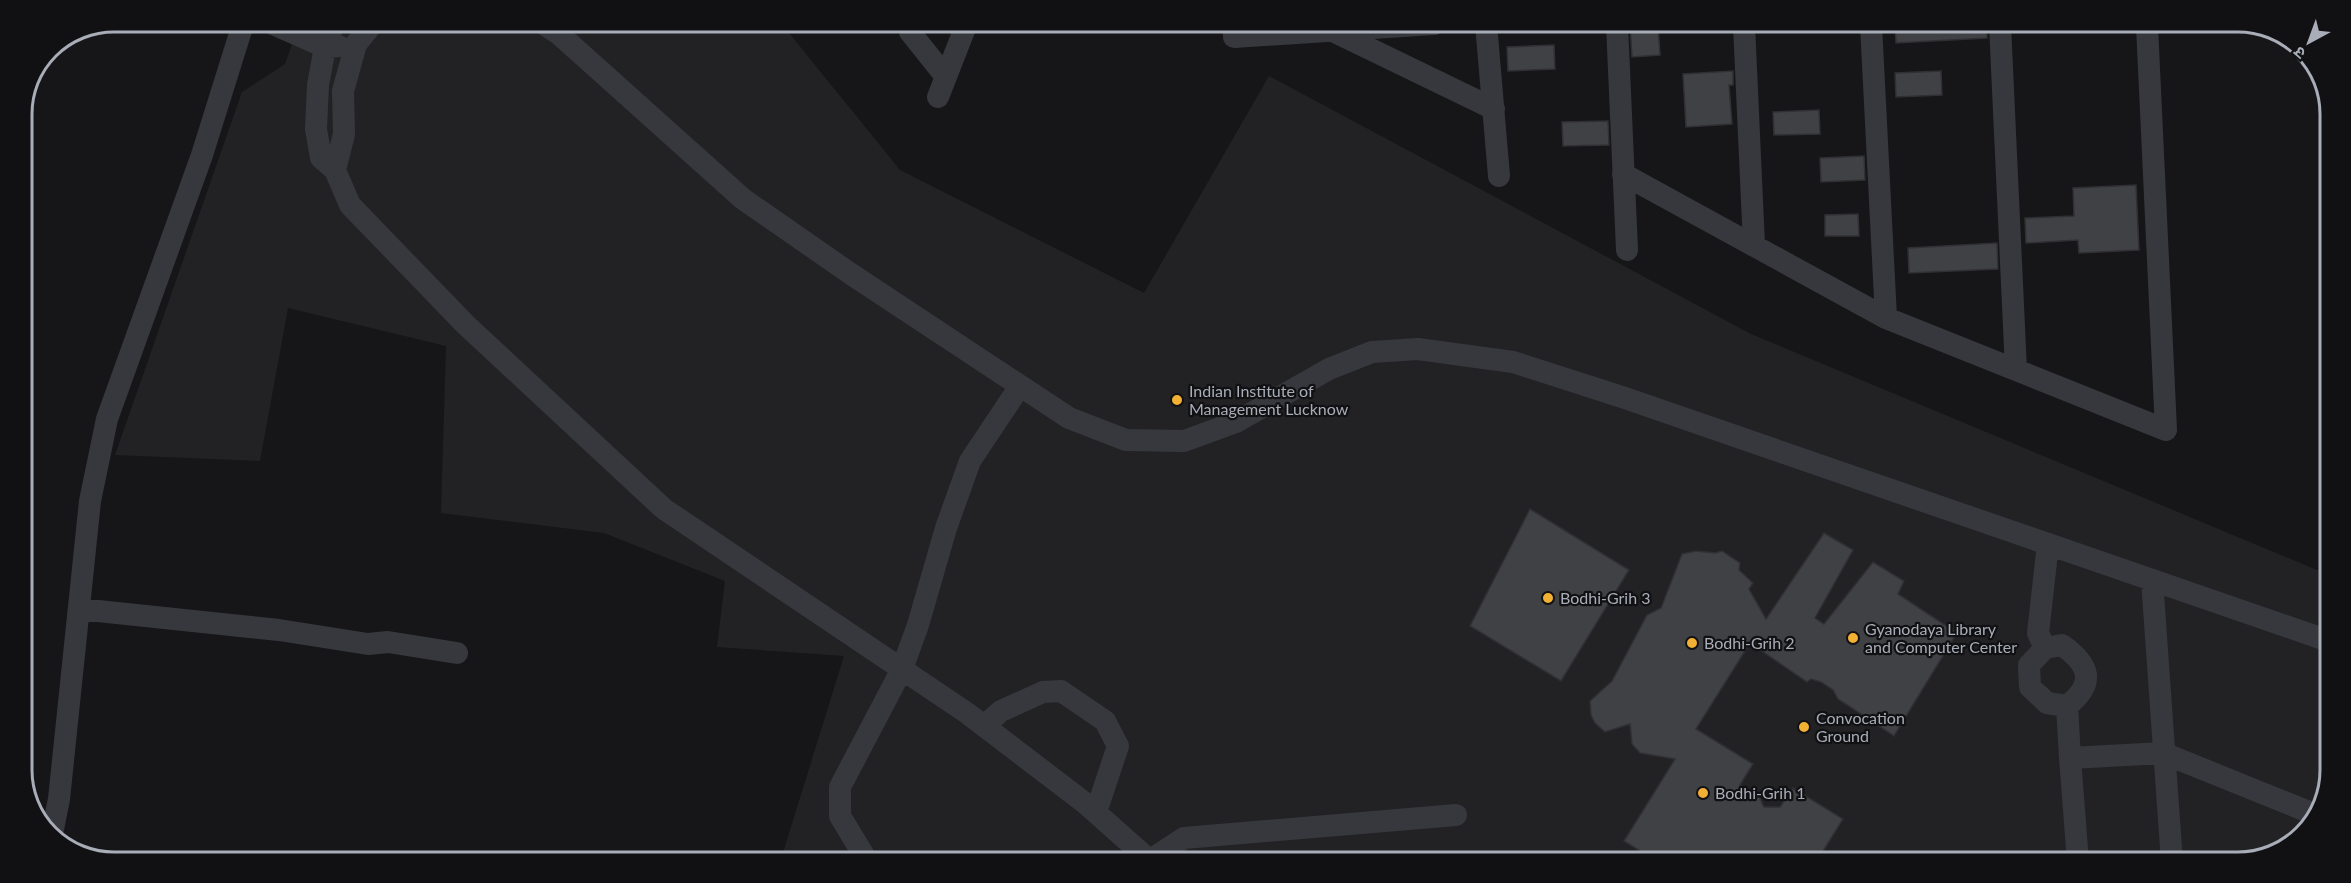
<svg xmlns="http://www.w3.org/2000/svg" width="2351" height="883" font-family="Lato,'Noto Sans Devanagari',sans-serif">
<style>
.built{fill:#222225}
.building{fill:#404145;stroke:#303034;stroke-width:1.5}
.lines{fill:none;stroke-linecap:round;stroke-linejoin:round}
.minor{stroke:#37383d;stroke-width:22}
.poi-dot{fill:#f2b134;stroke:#111113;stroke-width:2}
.labels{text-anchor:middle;stroke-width:4.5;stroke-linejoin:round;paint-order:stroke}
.poi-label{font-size:16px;fill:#a8adb8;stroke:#111113;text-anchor:start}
.rim{fill:none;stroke:#a8adb8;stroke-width:3}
</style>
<rect width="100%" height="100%" fill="#161618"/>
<path class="built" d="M 300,21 L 781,23 L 900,170 L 1144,293 L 1269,76 L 1751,334 L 2317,570 L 2327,568 L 2325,800 L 2289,846 L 2238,862 L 781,859 L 844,656 L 717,647 L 725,581 L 604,533 L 441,513 L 446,346 L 288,308 L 260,461 L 115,455 L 242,92 L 285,64 Z"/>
<path class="building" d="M 1630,25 L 1658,25 L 1660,55 L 1632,57 Z
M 1895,25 L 1987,25 L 1987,38 L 1896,43 Z
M 1554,45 L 1555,69 L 1508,71 L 1507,47 Z
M 1733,71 L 1733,85 L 1729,85 L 1732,124 L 1686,127 L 1683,74 Z
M 1941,71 L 1942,95 L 1896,97 L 1895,73 Z
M 1819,110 L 1820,134 L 1774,135 L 1773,112 Z
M 1608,121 L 1609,145 L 1563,146 L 1562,122 Z
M 1864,156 L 1865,180 L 1821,182 L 1820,158 Z
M 2136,185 L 2139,250 L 2079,253 L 2078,240 L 2026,243 L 2025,218 L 2074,216 L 2073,188 Z
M 1858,214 L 1859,236 L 1825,236 L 1825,215 Z
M 1997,243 L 1998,269 L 1909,273 L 1908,248 Z
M 1530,509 L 1629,570 L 1561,681 L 1470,626 Z
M 1824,533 L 1853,550 L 1815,618 L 1824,624 L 1873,562 L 1904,581 L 1898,594 L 1957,633 L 1894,736 L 1838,699 L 1833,690 L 1821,682 L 1811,679 L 1807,682 L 1750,643 L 1696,729 L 1753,764 L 1740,785 L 1759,796 L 1764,807 L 1780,807 L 1793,788 L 1843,819 L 1817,861 L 1656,861 L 1624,841 L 1675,759 L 1640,753 L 1632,744 L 1630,724 L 1605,732 L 1595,723 L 1591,715 L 1590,701 L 1612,681 L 1647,615 L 1661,608 L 1682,554 L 1696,551 L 1715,553 L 1722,551 L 1740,563 L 1739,570 L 1753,583 L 1749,589 L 1766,619 Z"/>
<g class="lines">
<path class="minor" d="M 266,21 L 325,47 L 339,46
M 335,22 L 325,47 L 318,85 L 316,129 L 321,158 L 335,170 L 350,205 L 466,325 L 664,509 L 967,713 L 1085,803 L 1148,859
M 541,22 L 559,34 L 743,199 L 851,274 L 1069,418 L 1126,440 L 1184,441 L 1236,422 L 1329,369 L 1372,352 L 1418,349 L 1513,362 L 1625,398 L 2326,640
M 1233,24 L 1234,37 L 1434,24
M 1486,24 L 1499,176
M 1617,25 L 1627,250
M 1744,25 L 1754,245
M 1871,25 L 1886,318
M 2000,25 L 2016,370
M 1333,31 L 1494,109
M 910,32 L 946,77
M 938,97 L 967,23
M 335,170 L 344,134 L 343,91 L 356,44 L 374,22
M 1623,174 L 1886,318 L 2166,430 L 2147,26
M 2152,580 L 2172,862
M 79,609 L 279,630 L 368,644 L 388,642 L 457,653
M 2045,648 L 2038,633 L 2048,544
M 2067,706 L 2047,703 L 2030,687 L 2029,665 L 2045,648 L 2062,645 C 2090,665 2096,683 2067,706 L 2070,758
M 984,726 L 1001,711 L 1043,692 L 1061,691 L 1105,721 L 1118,746 L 1096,812
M 52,834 L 59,799 L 90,501 L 107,419 L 202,155 L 243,24
M 866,859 L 840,816 L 840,787 L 902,669 L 918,625 L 946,528 L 970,461 L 1020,386
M 1152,859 L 1184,838 L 1456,815
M 2078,862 L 2070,758 L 2163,753 L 2314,814"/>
</g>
<g class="poi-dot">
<circle cx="1177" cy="400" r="6"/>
<circle cx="1548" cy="598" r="6"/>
<circle cx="1853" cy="638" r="6"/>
<circle cx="1692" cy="643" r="6"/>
<circle cx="1804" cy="727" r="6"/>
<circle cx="1703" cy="793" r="6"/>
</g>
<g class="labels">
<g class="poi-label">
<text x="1189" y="397">Indian Institute of<tspan x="1189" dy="18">Management Lucknow</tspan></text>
<text x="1560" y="604">Bodhi-Grih 3</text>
<text x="1865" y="635">Gyanodaya Library<tspan x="1865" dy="18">and Computer Center</tspan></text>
<text x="1704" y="649">Bodhi-Grih 2</text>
<text x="1816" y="724">Convocation<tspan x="1816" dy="18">Ground</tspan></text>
<text x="1715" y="799">Bodhi-Grih 1</text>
</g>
</g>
<path d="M0 0H2351V883H0ZM114 32H2238A82 82 0 0 1 2320 114V770A82 82 0 0 1 2238 852H114A82 82 0 0 1 32 770V114A82 82 0 0 1 114 32Z" fill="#111113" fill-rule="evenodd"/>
<path class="rim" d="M114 32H2238A82 82 0 0 1 2320 114V770A82 82 0 0 1 2238 852H114A82 82 0 0 1 32 770V114A82 82 0 0 1 114 32Z"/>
<g transform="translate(2309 42) rotate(221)" stroke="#111113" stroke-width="4.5" paint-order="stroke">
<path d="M0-4.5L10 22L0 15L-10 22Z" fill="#a8adb8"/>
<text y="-9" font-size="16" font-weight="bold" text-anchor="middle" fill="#a8adb8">उ</text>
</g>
</svg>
